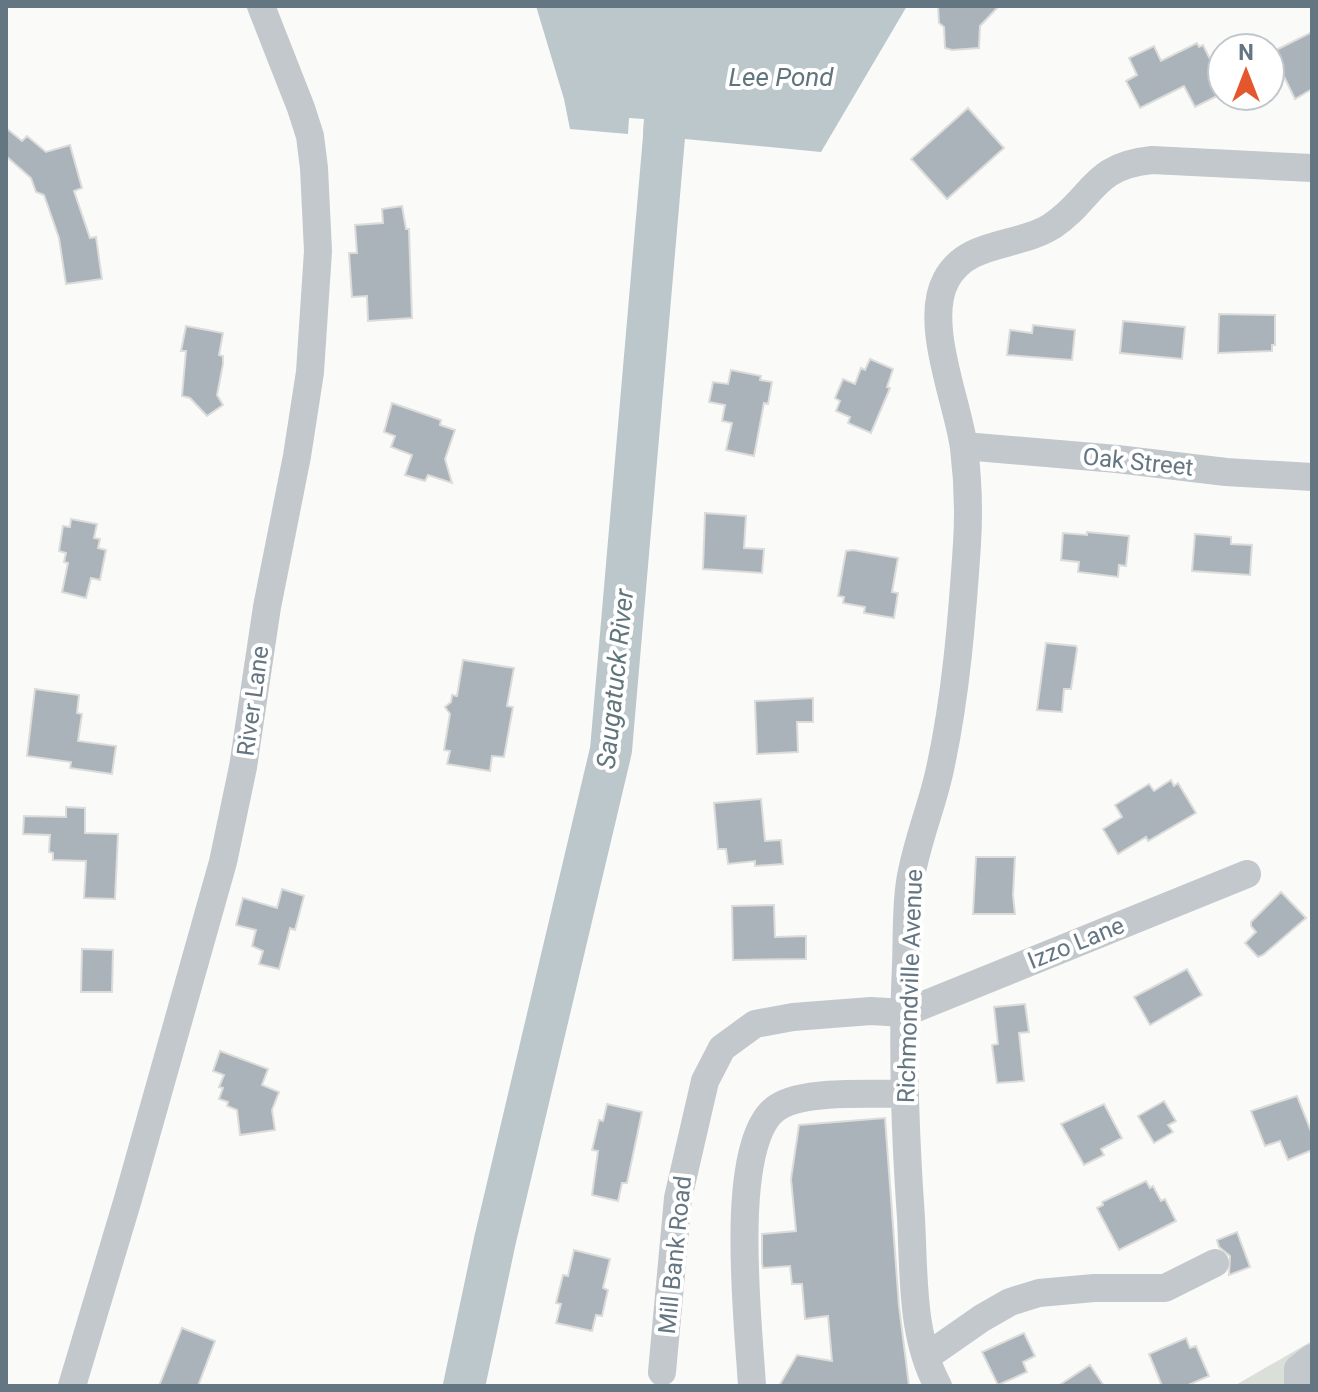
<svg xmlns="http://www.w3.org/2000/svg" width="1318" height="1392" font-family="Roboto,sans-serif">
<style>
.green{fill:#dadfd7}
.water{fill:#bbc7cb}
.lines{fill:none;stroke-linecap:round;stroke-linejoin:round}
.river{stroke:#bbc7cb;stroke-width:42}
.building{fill:#aab3b9;stroke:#dcdcda;stroke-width:2}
.minor{stroke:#c3c8cc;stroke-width:28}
.labels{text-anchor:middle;stroke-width:8;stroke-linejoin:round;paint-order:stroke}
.street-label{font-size:24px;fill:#657683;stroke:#fff}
.water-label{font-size:26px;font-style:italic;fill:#60757c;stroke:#fff}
</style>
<rect width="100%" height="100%" fill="#fafaf8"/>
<path class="green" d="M 1312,1341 L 1312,1386 L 1234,1386 Z"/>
<path class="water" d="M 536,6 L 907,6 L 821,152 L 643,135 L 644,119 L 629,118 L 628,134 L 570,129 L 564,99 Z"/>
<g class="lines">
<path class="river" d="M 464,1386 L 495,1240 L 611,750 L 664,137 L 673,6"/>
</g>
<path class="building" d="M 938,6 L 999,6 L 980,26 L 979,48 L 952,50 L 945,48 L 944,27 L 939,23 Z
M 1312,32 L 1312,89 L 1295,99 L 1272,52 Z
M 1197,43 L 1199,47 L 1203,45 L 1211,61 L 1214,69 L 1211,71 L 1212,76 L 1221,94 L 1195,107 L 1184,86 L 1140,108 L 1126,81 L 1137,75 L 1129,58 L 1154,46 L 1161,61 Z
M 968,108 L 1004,148 L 947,199 L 911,159 Z
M 6,128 L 22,141 L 27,136 L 46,152 L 70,145 L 82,188 L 74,191 L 90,238 L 96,237 L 102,279 L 66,284 L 59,238 L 44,195 L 36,192 L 31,178 L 6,156 Z
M 402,206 L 406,229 L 409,229 L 412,318 L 368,321 L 367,296 L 352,297 L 349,253 L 357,253 L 355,225 L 383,223 L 382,209 Z
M 1219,314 L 1275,315 L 1275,345 L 1272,345 L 1272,351 L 1218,353 Z
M 1123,321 L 1185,327 L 1182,359 L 1120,353 Z
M 1033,325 L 1075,330 L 1072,360 L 1007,355 L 1010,330 L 1032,333 Z
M 186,326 L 223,333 L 219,355 L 223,356 L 223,364 L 217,395 L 223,405 L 207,416 L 190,398 L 182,396 L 186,351 L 181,351 Z
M 870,359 L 893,369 L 887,387 L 890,388 L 871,433 L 848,423 L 850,417 L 836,411 L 840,401 L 835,398 L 843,379 L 855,384 L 861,368 L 865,370 Z
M 731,370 L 761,376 L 760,380 L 772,382 L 768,404 L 764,403 L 754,456 L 726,450 L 732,423 L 722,421 L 725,405 L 709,402 L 713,382 L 728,384 Z
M 392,403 L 441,420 L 440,425 L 455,430 L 445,459 L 452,483 L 428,475 L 425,481 L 405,475 L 412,455 L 391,447 L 395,436 L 384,432 Z
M 705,513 L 746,516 L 744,548 L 764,549 L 762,573 L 703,569 Z
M 71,519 L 97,524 L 94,538 L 100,539 L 98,548 L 106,550 L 100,580 L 91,578 L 86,598 L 62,592 L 68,563 L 64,562 L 66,553 L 59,551 L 63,526 L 70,527 Z
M 1087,532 L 1129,536 L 1126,566 L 1119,565 L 1118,577 L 1078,572 L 1079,562 L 1061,560 L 1063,533 L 1087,535 Z
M 1195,534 L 1231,537 L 1231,544 L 1252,545 L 1250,575 L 1192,571 Z
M 853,550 L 898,558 L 892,592 L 898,593 L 894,618 L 864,613 L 865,607 L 843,603 L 844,597 L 838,596 L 846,551 Z
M 1046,643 L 1076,646 L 1077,649 L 1071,689 L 1064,689 L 1062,712 L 1037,710 Z
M 463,660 L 514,668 L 507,706 L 513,707 L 504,757 L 492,756 L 490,771 L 447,764 L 450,751 L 444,750 L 450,714 L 445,707 L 451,702 L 452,695 L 457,696 Z
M 35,689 L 79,695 L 77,713 L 82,714 L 78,741 L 116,746 L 112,774 L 70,768 L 71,762 L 27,756 Z
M 813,698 L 813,722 L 797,722 L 798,752 L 757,754 L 755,701 Z
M 1171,780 L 1174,786 L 1178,783 L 1196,813 L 1148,841 L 1146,837 L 1118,854 L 1103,829 L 1122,817 L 1115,805 L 1149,784 L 1154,791 Z
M 761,799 L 765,841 L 781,840 L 783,864 L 755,866 L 755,861 L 728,864 L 726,849 L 718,849 L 714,803 Z
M 66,807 L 85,808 L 85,833 L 118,834 L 115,899 L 84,898 L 86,861 L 53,860 L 53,853 L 49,852 L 50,835 L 23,834 L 24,816 L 66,817 Z
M 976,857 L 1015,857 L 1013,895 L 1015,914 L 973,914 Z
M 282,889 L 304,896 L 295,930 L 290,928 L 279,969 L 259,964 L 263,951 L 252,946 L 256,930 L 236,925 L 243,898 L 277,908 Z
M 1281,892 L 1306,918 L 1263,955 L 1258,957 L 1245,943 L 1256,932 L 1251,926 L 1251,922 Z
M 774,905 L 775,937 L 806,936 L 806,959 L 733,960 L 732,906 Z
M 82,949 L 113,950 L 112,992 L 81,992 Z
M 1187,969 L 1202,995 L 1150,1025 L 1134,997 Z
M 1025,1004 L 1029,1032 L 1019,1033 L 1024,1081 L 997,1083 L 992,1045 L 998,1044 L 994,1007 Z
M 220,1051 L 268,1069 L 262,1085 L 279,1092 L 272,1110 L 275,1130 L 240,1135 L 237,1110 L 227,1106 L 228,1102 L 219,1099 L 223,1088 L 219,1087 L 224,1075 L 213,1071 Z
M 1297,1096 L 1312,1134 L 1312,1150 L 1288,1160 L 1280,1141 L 1265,1146 L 1251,1111 Z
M 1164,1101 L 1176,1121 L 1168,1125 L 1173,1132 L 1154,1143 L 1138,1116 Z
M 607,1104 L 642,1112 L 627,1183 L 622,1183 L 618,1201 L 592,1195 L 598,1151 L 592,1150 L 599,1120 L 603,1121 Z
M 1104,1104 L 1122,1138 L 1101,1149 L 1104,1155 L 1084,1165 L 1061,1124 Z
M 885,1118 L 899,1306 L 909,1386 L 779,1386 L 797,1355 L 832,1361 L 828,1316 L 805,1319 L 802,1284 L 792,1284 L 790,1266 L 763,1268 L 762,1264 L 762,1234 L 796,1231 L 791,1179 L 799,1125 Z
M 1146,1181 L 1150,1188 L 1153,1186 L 1161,1201 L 1165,1199 L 1176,1221 L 1119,1250 L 1097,1208 L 1103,1205 L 1102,1202 Z
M 1237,1232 L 1250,1267 L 1229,1275 L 1230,1256 L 1219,1247 L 1217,1240 Z
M 574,1250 L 610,1259 L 603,1288 L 608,1290 L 602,1316 L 596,1315 L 592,1331 L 556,1323 L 561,1304 L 556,1303 L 563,1275 L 568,1276 Z
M 182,1328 L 215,1341 L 198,1386 L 159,1386 Z
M 1024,1333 L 1035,1356 L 1023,1362 L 1027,1372 L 998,1385 L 982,1352 Z
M 1186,1338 L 1190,1348 L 1196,1346 L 1209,1376 L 1186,1386 L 1162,1386 L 1149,1354 Z
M 1090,1365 L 1104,1386 L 1058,1386 Z"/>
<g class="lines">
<path class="minor" d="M 964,446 L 1117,459 L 1226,472 L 1312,477
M 926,1357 L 982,1318 L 1010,1302 L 1039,1293 L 1094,1288 L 1165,1288 L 1215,1263
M 662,1372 L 678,1198 L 705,1081 L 722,1048 L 755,1024 L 793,1017 L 871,1011 L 904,1013 L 1247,874
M 72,1386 L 128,1199 L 223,862 L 243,767 L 267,607 L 297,456 L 310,372 L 318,251 L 314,168 L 310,136 L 301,108 L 261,6
M 752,1386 C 749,1329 726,1139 778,1107 C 804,1090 872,1094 905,1094
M 938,1386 C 911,1337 914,1273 911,1218 C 905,1133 902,1049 906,964 C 907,937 906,908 910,882 C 916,843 932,807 940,769 C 956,696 962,619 967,544 C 969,512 968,480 964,448 C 958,402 923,323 946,280 C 967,240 1017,248 1052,226 C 1094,198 1091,166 1152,160 L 1312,168
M 1298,1386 L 1298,1369 L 1312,1358"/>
</g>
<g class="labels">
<g class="street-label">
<text transform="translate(1138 462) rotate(6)" y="8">Oak Street</text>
<text transform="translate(253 701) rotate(-82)" y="8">River Lane</text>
<text transform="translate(1076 943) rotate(-22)" y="8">Izzo Lane</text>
<text transform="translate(910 986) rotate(-88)" y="8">Richmondville Avenue</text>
<text transform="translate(675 1255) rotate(-84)" y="8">Mill Bank Road</text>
</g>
<g class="water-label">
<text x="781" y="86">Lee Pond</text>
<text transform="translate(615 679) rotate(-84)" y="9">Saugatuck River</text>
</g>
</g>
<rect width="1318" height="1392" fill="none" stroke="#657683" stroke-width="16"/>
<g transform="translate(1246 72)"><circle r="38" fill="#ffffff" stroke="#c1c8cd" stroke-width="2"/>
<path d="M0-6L14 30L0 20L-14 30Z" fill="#e4572e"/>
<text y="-12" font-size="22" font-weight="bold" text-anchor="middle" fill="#657683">N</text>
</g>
</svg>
